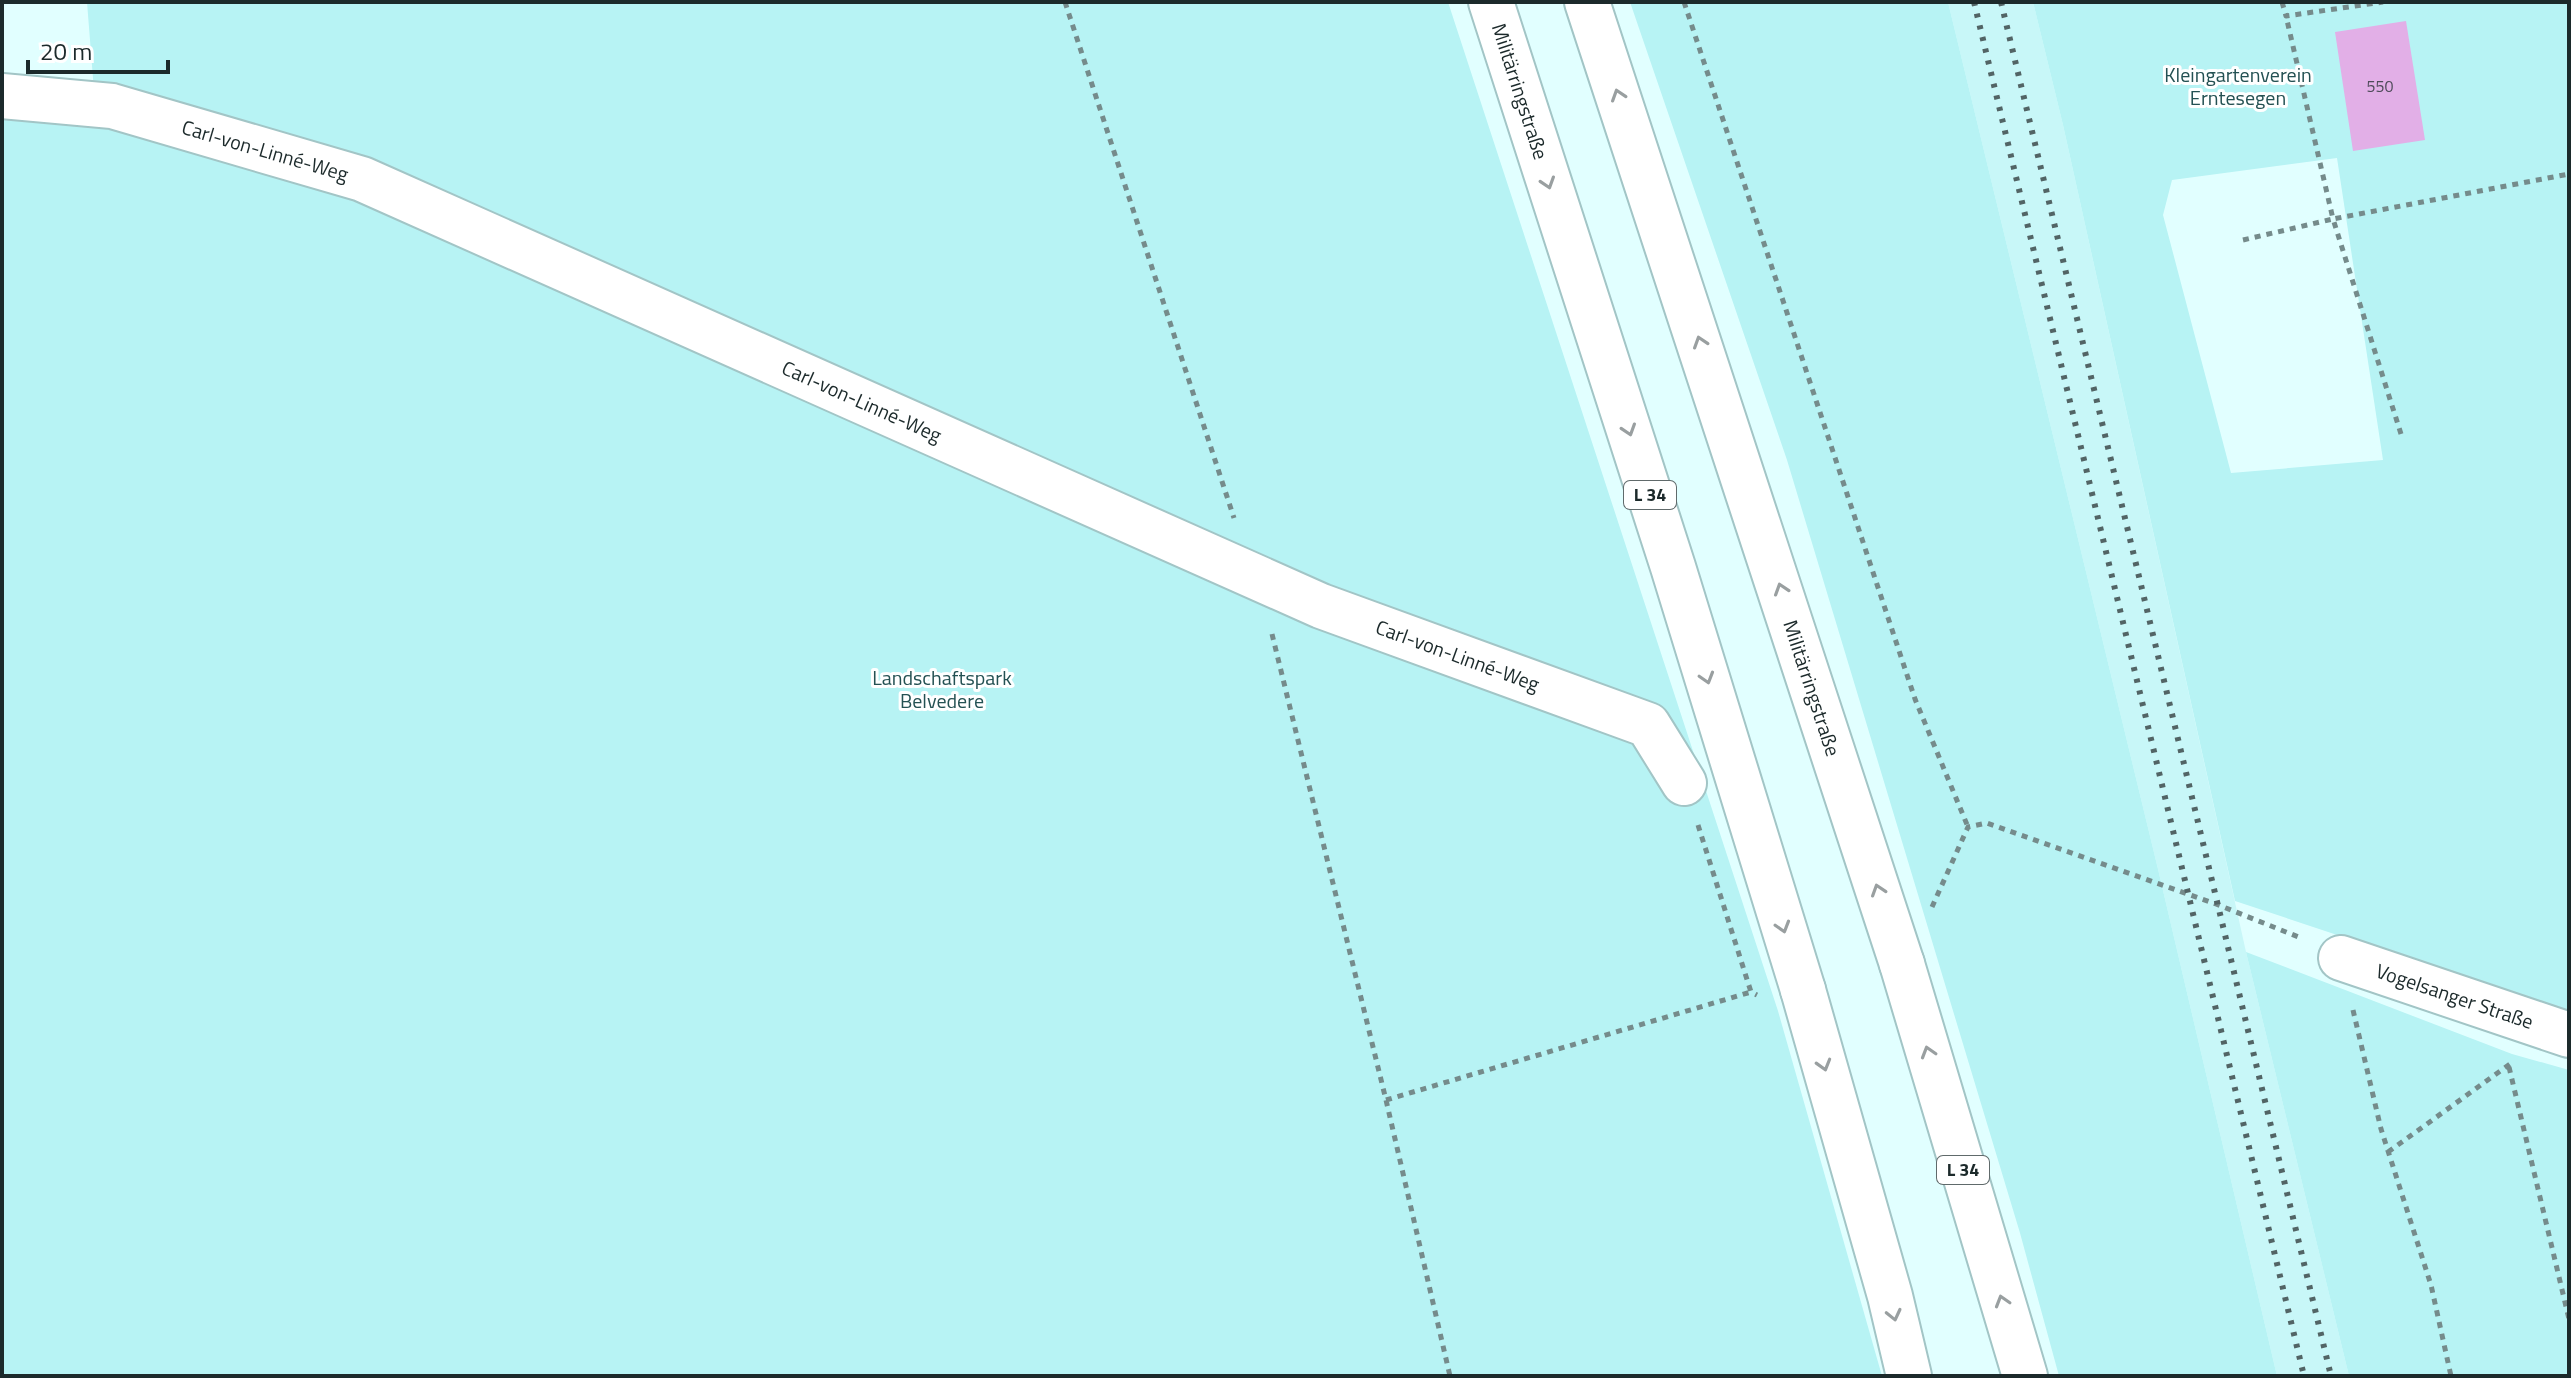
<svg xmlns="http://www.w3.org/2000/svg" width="2571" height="1378" font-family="'Titillium Web',sans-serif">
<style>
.built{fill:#c8f7f8}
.green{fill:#b7f3f4;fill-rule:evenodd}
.building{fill:#e2afe7}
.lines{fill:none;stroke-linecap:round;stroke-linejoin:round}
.minor-casing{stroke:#a2c5c6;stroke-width:48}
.major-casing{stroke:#a2c5c6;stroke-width:48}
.highway-casing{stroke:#a2c5c6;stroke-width:48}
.path{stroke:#758b8b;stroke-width:5;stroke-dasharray:6 6;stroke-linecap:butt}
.minor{stroke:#fff;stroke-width:44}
.major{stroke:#fff;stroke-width:44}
.highway{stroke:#fff;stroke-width:44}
.rail{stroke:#526465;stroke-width:6;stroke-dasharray:4 8;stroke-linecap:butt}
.oneway{stroke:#999fa0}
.labels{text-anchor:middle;stroke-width:6;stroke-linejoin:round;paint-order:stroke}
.number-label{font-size:16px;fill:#4e4b5a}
.shield{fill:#fff;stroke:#606a6b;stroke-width:2}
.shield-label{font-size:18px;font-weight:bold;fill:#1c2a2b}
.park-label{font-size:20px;fill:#245153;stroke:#fff}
.street-label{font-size:20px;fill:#1c2a2b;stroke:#fff}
</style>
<rect width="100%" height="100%" fill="#e1ffff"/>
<path class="built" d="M 1948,2 L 2033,2 L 2063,125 L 2246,952 L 2349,1376 L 2277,1376 L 2158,869 Z"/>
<path class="green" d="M 87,2 L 1448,2 L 1778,1011 L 1882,1376 L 2,1376 L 2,99 L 94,91 Z
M 1630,2 L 1948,2 L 2158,869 L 2277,1376 L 2059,1376 L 2020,1233 L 1787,460 Z
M 2033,2 L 2569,2 L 2569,1012 L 2235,901 L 2063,125 ZM 2337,158 L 2383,460 L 2231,473 L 2163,215 L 2172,180 Z
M 2246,952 L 2512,1054 L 2569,1070 L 2569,1376 L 2349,1376 Z"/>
<path class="building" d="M 2406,21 L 2425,140 L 2353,151 L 2335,32 Z"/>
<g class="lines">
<defs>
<g id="minor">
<path id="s1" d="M 2,96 L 112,106 L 362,179 L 1321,606 L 1648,725 L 1684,783"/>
<path id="s2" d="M 2341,958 L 2569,1035"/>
</g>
<g id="major">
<path id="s3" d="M 1491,2 L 1673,567 L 1803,990"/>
<path id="s4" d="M 1587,2 L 1902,964"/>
</g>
<path id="highway" d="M 1902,964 L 2025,1376
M 1803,990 L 1890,1296 L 1909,1376"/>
</defs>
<use href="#minor" class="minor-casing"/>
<use href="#major" class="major-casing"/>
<use href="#highway" class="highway-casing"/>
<path class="path" d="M 1065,2 L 1234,518
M 1684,2 L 1915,699 L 1968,827
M 2282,2 L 2286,16 L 2383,2
M 2243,240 L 2333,219 L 2286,16
M 2401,434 L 2333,219 L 2569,174
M 1272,634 L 1386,1100 L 1450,1376
M 1698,825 L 1751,992 L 1757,995
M 1932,907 L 1968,827 L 1987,823 L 2216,904 L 2301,938
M 2353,1010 L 2381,1129 L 2431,1285 L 2451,1376
M 2509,1067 L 2569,1319
M 1386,1100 L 1751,992
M 2388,1152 L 2510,1064"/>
<use href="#minor" class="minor"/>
<use href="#major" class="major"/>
<use href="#highway" class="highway"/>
<path class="rail" d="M 1974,2 L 2304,1376
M 2001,2 L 2331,1376"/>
</g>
<defs><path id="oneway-chevron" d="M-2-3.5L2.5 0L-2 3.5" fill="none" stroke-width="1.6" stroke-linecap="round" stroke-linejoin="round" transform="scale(2)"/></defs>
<g class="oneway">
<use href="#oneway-chevron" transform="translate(1618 95) rotate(-108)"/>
<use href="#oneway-chevron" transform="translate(1548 183) rotate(72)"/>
<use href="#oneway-chevron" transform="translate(1700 342) rotate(-108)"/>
<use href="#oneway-chevron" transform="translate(1629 430) rotate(72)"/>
<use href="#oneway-chevron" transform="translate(1781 589) rotate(-108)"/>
<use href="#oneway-chevron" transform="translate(1707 678) rotate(73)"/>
<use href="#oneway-chevron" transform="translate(1878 890) rotate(-108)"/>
<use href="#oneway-chevron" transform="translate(1783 927) rotate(73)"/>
<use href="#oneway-chevron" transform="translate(1928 1052) rotate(-107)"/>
<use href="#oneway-chevron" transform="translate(1824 1065) rotate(74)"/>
<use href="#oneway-chevron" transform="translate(2002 1301) rotate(-107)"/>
<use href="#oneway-chevron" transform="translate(1894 1315) rotate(77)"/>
</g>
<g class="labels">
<g class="number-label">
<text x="2380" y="92">550</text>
</g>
<g class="shield">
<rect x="1624" y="481" width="52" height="28" rx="6"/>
<rect x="1937" y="1156" width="52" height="28" rx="6"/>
</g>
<g class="shield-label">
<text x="1650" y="501">L 34</text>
<text x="1963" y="1176">L 34</text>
</g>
<g class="park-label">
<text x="2238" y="82">Kleingartenverein<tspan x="2238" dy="23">Erntesegen</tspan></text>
<text x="942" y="685">Landschaftspark<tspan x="942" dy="23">Belvedere</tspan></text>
</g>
<g class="street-label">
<text dy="7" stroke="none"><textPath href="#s3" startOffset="94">Militärringstraße</textPath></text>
<text dy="7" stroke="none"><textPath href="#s1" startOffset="270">Carl-von-Linné-Weg</textPath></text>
<text dy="7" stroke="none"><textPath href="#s1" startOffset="918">Carl-von-Linné-Weg</textPath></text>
<text dy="7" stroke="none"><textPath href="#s1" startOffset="1566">Carl-von-Linné-Weg</textPath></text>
<text dy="7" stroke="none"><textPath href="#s4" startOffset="722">Militärringstraße</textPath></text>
<text dy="7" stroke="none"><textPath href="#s2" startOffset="120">Vogelsanger Straße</textPath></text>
</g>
</g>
<rect width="2571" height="1378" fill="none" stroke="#1c2a2b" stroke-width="8"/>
<path d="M28 60v12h140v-12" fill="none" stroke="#1c2a2b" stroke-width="4"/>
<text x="40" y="60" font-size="24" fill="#1c2a2b" stroke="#ffffff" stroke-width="6" paint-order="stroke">20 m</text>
</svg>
